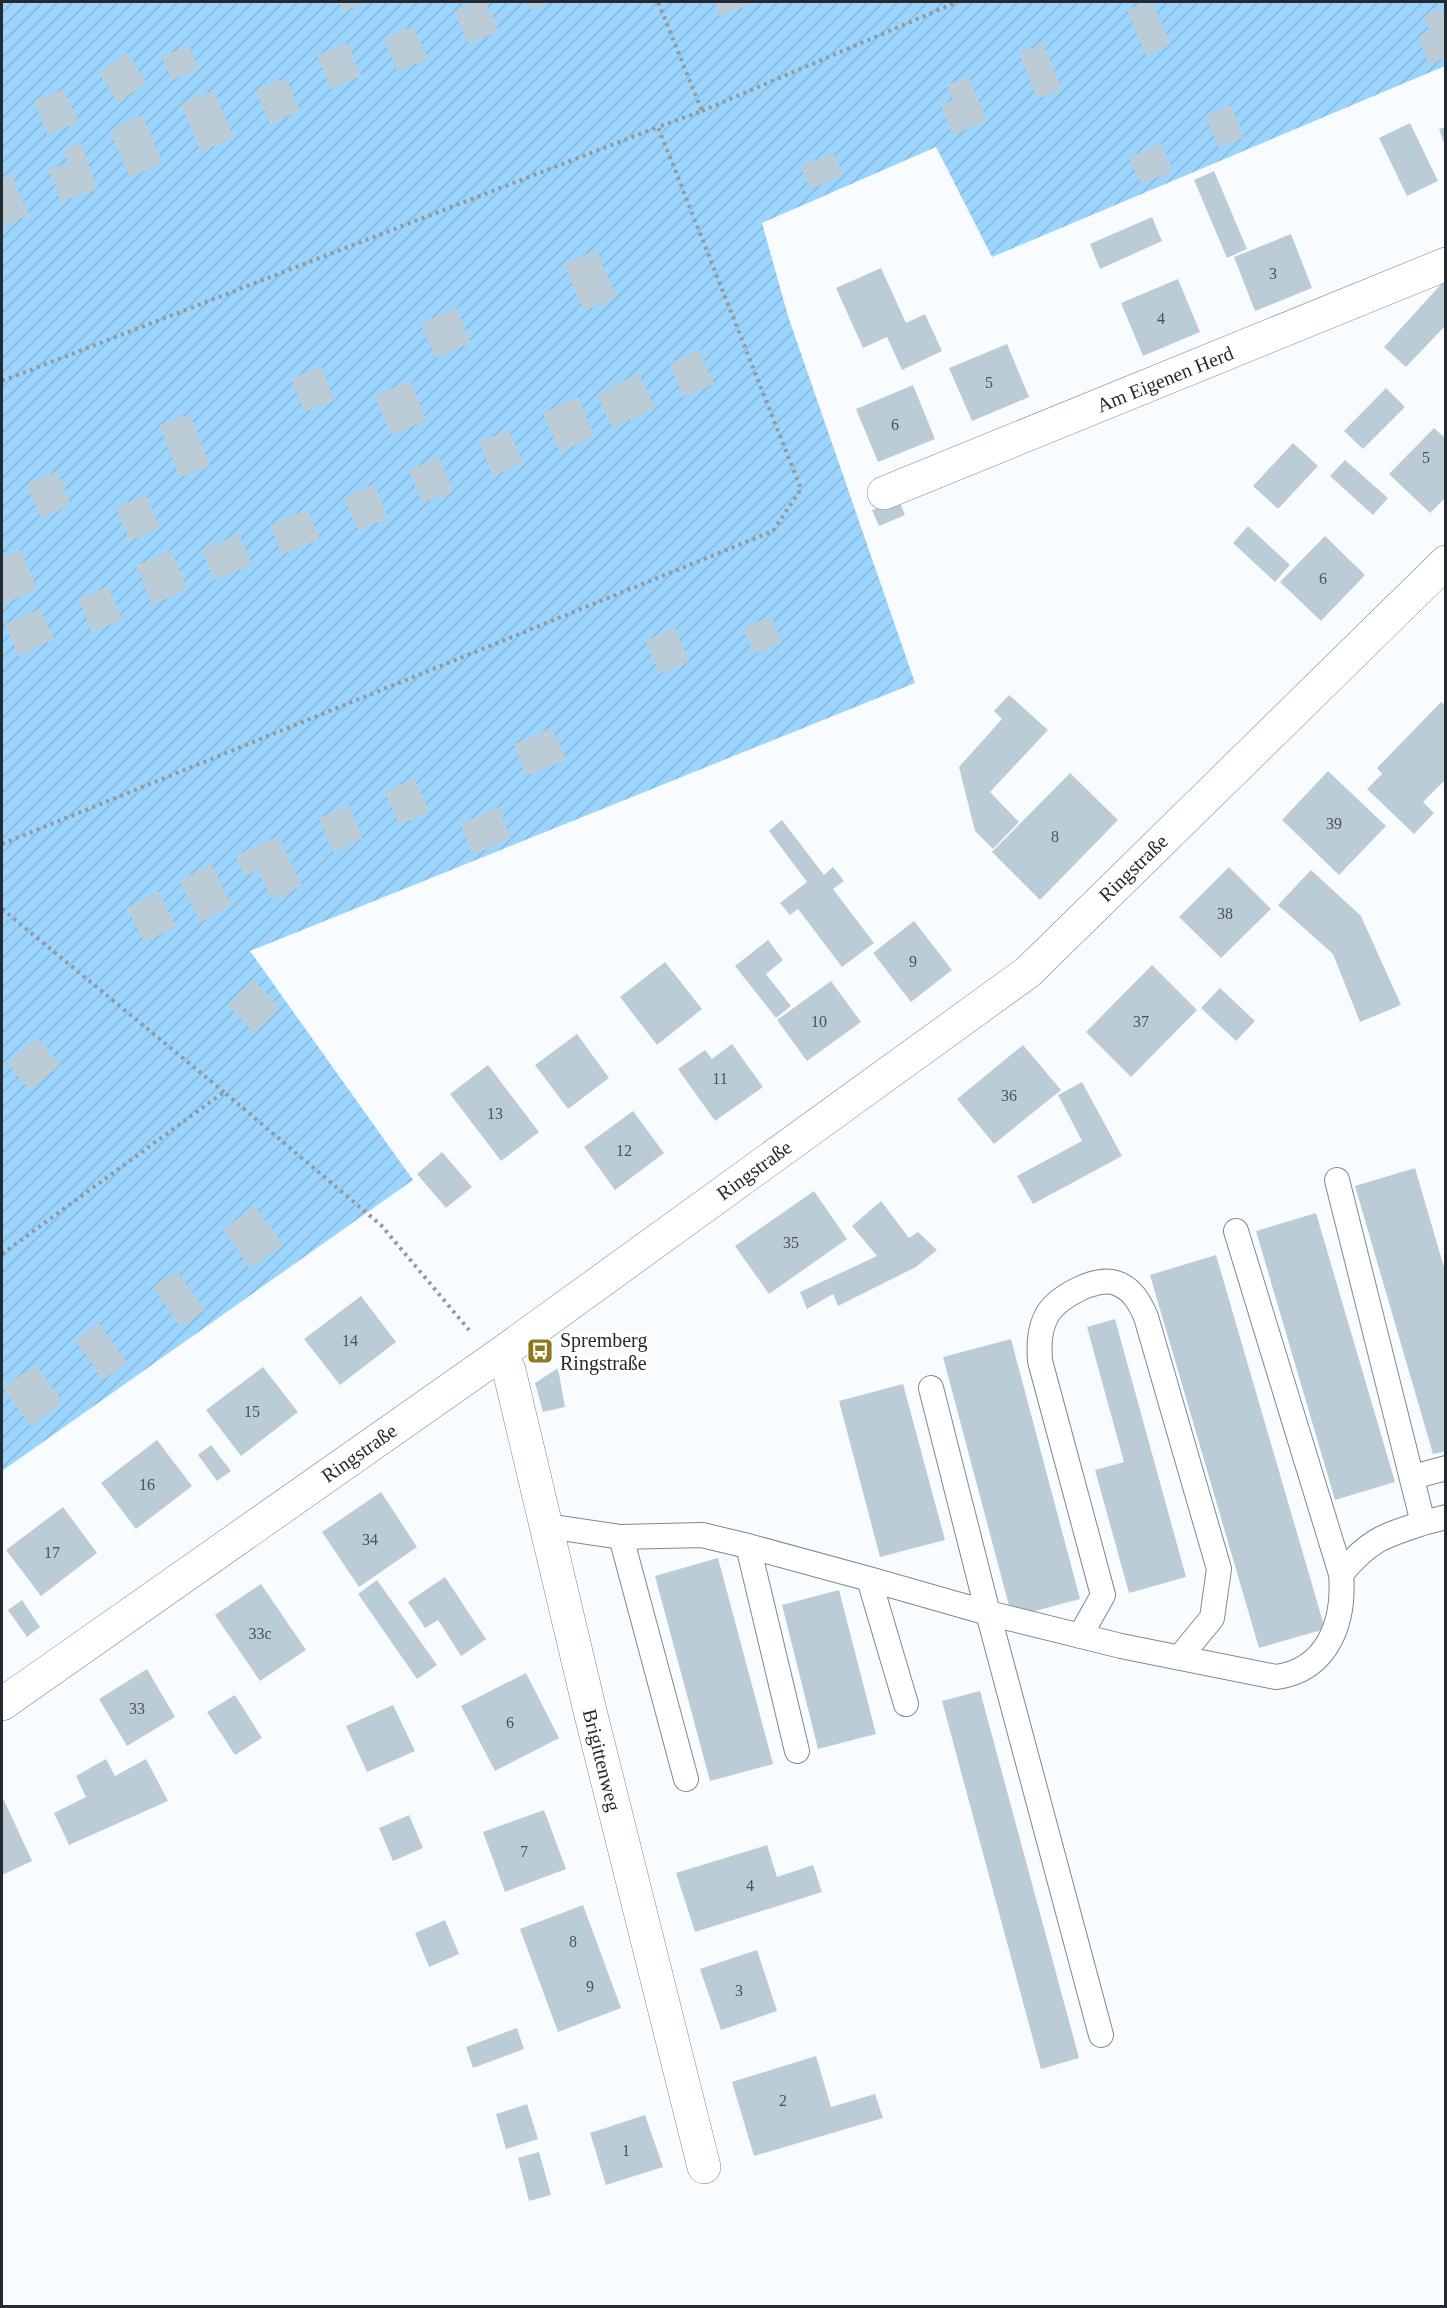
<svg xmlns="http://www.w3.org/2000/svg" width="1447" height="2308" font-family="'Times New Roman',serif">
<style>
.garden{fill:url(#garden-furrows)}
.building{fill:#bcccd7}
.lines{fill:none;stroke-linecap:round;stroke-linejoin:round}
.service-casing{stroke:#7a8993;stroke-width:26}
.minor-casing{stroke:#7a8993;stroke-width:34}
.path{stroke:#94989c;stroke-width:4;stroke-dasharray:3 4.5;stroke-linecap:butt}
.service{stroke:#fff;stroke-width:24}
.minor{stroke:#fff;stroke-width:33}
.labels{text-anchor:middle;stroke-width:6;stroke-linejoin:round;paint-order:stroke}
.number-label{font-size:16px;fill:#4a5259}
.street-label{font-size:20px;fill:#242a2f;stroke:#fff}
.poi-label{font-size:20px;fill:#242a2f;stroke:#fff;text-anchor:start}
</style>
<defs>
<pattern id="garden-furrows" width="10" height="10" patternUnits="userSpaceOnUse" patternTransform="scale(1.5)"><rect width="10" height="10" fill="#9bd5fd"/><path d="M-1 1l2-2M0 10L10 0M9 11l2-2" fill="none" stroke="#85b7d9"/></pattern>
</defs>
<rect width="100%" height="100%" fill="#f9fcfe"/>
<path class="garden" d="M 2,2 L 1445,2 L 1445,66 L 992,257 L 936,147 L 762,223 L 788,316 L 915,683 L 250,951 L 413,1180 L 2,1471 Z"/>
<path class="building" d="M 339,2 L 365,2 L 344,12 Z
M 476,2 L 486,2 L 499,32 L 468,44 L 455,11 Z
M 528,2 L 551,2 L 531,10 Z
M 714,2 L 748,2 L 749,5 L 720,16 Z
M 1147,2 L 1152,2 L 1171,45 L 1146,55 L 1127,10 Z
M 1443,9 L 1446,58 L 1429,64 L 1419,37 L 1430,33 L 1423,16 Z
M 413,26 L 428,59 L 397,71 L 384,38 Z
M 347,43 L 361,76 L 331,89 L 317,55 Z
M 1043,43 L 1062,89 L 1038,99 L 1019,54 Z
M 189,45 L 199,69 L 172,80 L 162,57 Z
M 127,53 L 147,83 L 118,102 L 99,73 Z
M 969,77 L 987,121 L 953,135 L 940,105 L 953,100 L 947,85 Z
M 286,78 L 300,111 L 270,124 L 256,90 Z
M 64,89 L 78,122 L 48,135 L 34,101 Z
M 213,90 L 234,138 L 201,152 L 181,104 Z
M 1231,105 L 1244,137 L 1219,148 L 1205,115 Z
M 142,115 L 163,163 L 130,177 L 110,130 Z
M 1410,123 L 1438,181 L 1407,196 L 1379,138 Z
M 1446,127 L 1446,146 L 1445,146 L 1439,129 Z
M 81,143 L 97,189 L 61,202 L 49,169 L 69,163 L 64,149 Z
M 1161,143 L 1173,171 L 1141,184 L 1129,157 Z
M 834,153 L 843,175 L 810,189 L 801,166 Z
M 1214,171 L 1247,249 L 1227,258 L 1194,180 Z
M 11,174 L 29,215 L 2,227 L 2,178 Z
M 1152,217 L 1162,241 L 1100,269 L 1090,244 Z
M 1291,234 L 1312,288 L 1255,311 L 1234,257 Z
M 596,250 L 617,297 L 584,311 L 563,264 Z
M 881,268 L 906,323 L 925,314 L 942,351 L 902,370 L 887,337 L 863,348 L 836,288 Z
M 1178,279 L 1200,332 L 1143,356 L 1121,303 Z
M 1444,281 L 1446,325 L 1406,367 L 1384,347 Z
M 456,308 L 471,343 L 436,358 L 421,323 Z
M 1007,344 L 1029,397 L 972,421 L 949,368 Z
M 699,350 L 714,384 L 683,396 L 670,363 Z
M 321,366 L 335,400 L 305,412 L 291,379 Z
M 639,374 L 655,408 L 613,428 L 596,394 Z
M 410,381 L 427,420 L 392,435 L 375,396 Z
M 913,385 L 935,439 L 878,462 L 856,409 Z
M 1386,388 L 1405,407 L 1363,449 L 1344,431 Z
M 578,397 L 595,437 L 560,452 L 543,413 Z
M 190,414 L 210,466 L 180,477 L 160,425 Z
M 1434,428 L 1446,439 L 1446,497 L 1430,513 L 1389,474 Z
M 509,430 L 523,463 L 493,476 L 479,442 Z
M 1293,443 L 1318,466 L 1278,509 L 1253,486 Z
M 439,457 L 453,491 L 423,503 L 409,470 Z
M 1345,460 L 1388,498 L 1373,515 L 1330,476 Z
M 57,471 L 71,505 L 41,518 L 27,484 Z
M 374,484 L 388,518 L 358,530 L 344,497 Z
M 146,495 L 160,528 L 130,541 L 116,507 Z
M 899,500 L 905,515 L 879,526 L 872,510 Z
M 307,509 L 320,539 L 282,555 L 270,525 Z
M 1248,526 L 1290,565 L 1275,582 L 1233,543 Z
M 239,534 L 252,565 L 214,580 L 202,550 Z
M 1325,536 L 1365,575 L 1321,621 L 1280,582 Z
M 20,549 L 37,589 L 3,604 L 2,558 Z
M 170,550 L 188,589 L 153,605 L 136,566 Z
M 108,586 L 122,620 L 92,632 L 79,599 Z
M 40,609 L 54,639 L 19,656 L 5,624 Z
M 770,616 L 782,642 L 755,654 L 743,629 Z
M 675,628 L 689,662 L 659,674 L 646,640 Z
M 1009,695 L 1048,730 L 990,792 L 1019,822 L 993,849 L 975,831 L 959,767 L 1002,719 L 994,711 Z
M 1441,702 L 1446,706 L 1446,779 L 1423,802 L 1434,813 L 1414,834 L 1367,789 L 1382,774 L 1377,768 Z
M 552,728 L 566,760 L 526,776 L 514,744 Z
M 1328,771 L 1386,826 L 1339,875 L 1282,820 Z
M 1070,773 L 1118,820 L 1040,900 L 992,852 Z
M 415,779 L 429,812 L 399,825 L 385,791 Z
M 349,806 L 363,839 L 333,852 L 319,818 Z
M 499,807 L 511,839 L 473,855 L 460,824 Z
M 782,820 L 824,875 L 833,867 L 844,881 L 833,889 L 874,943 L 842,967 L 798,909 L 790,915 L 780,903 L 807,882 L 769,831 Z
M 278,836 L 302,886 L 272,900 L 258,870 L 245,876 L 235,856 Z
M 211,864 L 232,905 L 201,922 L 179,881 Z
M 1229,867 L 1271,909 L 1221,958 L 1179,917 Z
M 1311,870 L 1361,916 L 1401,1005 L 1360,1022 L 1333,954 L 1278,905 Z
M 158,891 L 176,926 L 145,942 L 127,908 Z
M 914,921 L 952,970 L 911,1002 L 873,953 Z
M 768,940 L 783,960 L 766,974 L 791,1006 L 776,1018 L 735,966 Z
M 665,962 L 702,1009 L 657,1045 L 620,997 Z
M 1152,965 L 1197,1010 L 1131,1077 L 1086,1032 Z
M 253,980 L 280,1008 L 255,1033 L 228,1005 Z
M 831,981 L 861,1022 L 807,1061 L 777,1020 Z
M 1220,988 L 1255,1021 L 1236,1041 L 1201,1008 Z
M 577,1034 L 609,1078 L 568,1109 L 535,1065 Z
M 38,1038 L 60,1065 L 30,1090 L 7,1062 Z
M 732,1044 L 763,1087 L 715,1121 L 678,1069 L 705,1050 L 712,1059 Z
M 1023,1045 L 1061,1090 L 994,1144 L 957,1099 Z
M 488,1065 L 539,1132 L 501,1161 L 450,1094 Z
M 1082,1082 L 1122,1156 L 1033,1204 L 1017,1176 L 1082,1141 L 1058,1095 Z
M 633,1111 L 664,1153 L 615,1190 L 584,1147 Z
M 442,1152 L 472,1187 L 446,1208 L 417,1174 Z
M 1415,1168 L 1446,1274 L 1446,1451 L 1433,1454 L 1355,1186 Z
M 814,1191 L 847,1239 L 769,1294 L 735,1246 Z
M 881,1201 L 909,1238 L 918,1232 L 937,1250 L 916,1267 L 838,1306 L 833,1294 L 807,1309 L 800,1292 L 877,1256 L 852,1226 Z
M 255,1206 L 283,1245 L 250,1268 L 223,1229 Z
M 1316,1213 L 1395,1482 L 1335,1500 L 1256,1231 Z
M 1216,1255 L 1325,1629 L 1259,1648 L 1150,1275 Z
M 177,1271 L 205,1310 L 181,1327 L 153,1287 Z
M 361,1296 L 396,1342 L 340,1385 L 304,1339 Z
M 1115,1319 L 1186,1577 L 1129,1593 L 1095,1470 L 1124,1462 L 1087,1327 Z
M 99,1323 L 127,1363 L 103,1380 L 75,1340 Z
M 1011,1339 L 1080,1599 L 1012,1617 L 943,1357 Z
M 36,1365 L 63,1403 L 30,1426 L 3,1387 Z
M 263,1367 L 298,1412 L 241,1456 L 206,1410 Z
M 558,1368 L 565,1407 L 543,1412 L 535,1383 Z
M 903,1384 L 945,1540 L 880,1557 L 839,1401 Z
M 157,1440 L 192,1486 L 136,1529 L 101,1483 Z
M 211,1445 L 231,1471 L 217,1481 L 198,1455 Z
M 381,1492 L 417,1547 L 359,1587 L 322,1532 Z
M 63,1507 L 97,1553 L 41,1596 L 6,1550 Z
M 718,1558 L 773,1764 L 710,1781 L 655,1576 Z
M 445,1577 L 486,1639 L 461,1656 L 438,1620 L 425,1628 L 408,1602 Z
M 377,1580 L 437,1665 L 417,1679 L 358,1594 Z
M 261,1584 L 306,1650 L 260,1681 L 215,1615 Z
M 839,1590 L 876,1734 L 818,1749 L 782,1605 Z
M 22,1600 L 40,1627 L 27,1637 L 8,1610 Z
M 147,1669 L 175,1717 L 127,1746 L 99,1699 Z
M 526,1673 L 559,1738 L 495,1771 L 461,1706 Z
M 980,1691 L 1079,2058 L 1041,2069 L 942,1701 Z
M 235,1695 L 262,1738 L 235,1755 L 207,1712 Z
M 393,1705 L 415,1751 L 367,1772 L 346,1726 Z
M 106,1759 L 115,1776 L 146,1759 L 168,1801 L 69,1845 L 54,1813 L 86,1797 L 76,1776 Z
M 4,1800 L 32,1861 L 2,1875 L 2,1801 Z
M 544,1810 L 566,1869 L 505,1892 L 483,1832 Z
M 409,1815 L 423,1848 L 393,1861 L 379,1828 Z
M 767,1845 L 777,1877 L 813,1865 L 822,1892 L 695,1932 L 676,1873 Z
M 583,1905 L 621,2008 L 558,2032 L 520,1929 Z
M 445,1920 L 459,1954 L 429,1967 L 415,1933 Z
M 757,1950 L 777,2011 L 721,2030 L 700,1969 Z
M 517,2028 L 524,2049 L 473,2068 L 466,2047 Z
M 816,2056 L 831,2107 L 875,2094 L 883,2118 L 754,2156 L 732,2082 Z
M 527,2104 L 538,2139 L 506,2149 L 496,2114 Z
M 645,2115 L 663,2167 L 606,2185 L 590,2133 Z
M 539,2152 L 551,2195 L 529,2201 L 518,2158 Z"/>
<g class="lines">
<defs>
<path id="service" d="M 1337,1180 L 1423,1523 C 1383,1536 1369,1540 1341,1574
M 1413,1477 L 1446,1468
M 1423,1523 L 1446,1517
M 547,1526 L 621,1537 L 686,1779
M 621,1537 L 702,1535 L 748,1546 L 797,1751
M 748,1546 L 869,1579 L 906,1704
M 869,1579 L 988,1613 L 931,1388
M 1080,1636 L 1103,1595 L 1040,1361 C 1039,1345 1039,1330 1047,1315 C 1057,1297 1096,1276 1116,1283 C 1132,1288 1140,1303 1146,1317 L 1219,1569 L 1212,1618 L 1179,1658
M 1101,2035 L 988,1613 L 1121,1646 L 1276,1677 C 1329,1670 1345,1620 1341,1574 L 1236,1231"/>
<path id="minor" d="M 884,493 L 1446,264
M 499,1355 L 509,1370 L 590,1711 L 704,2167
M 2,1704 L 499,1355 L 1028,972 L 1446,562"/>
</defs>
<use href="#service" class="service-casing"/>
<use href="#minor" class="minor-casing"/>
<path class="path" d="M 702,111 L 957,2
M 2,381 L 658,127
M 2,844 L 773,531 L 801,489 L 658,127 L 702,111 L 658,2
M 2,909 L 224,1092
M 2,1254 L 224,1092 L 381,1225 L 469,1330"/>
<use href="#service" class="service"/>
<use href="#minor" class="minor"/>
</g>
<defs>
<symbol id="bus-square" viewBox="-11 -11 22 22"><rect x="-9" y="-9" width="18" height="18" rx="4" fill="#8e791f" stroke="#fff"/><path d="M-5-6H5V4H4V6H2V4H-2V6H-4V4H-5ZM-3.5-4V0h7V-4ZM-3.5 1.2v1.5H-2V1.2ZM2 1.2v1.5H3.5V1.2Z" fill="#fff"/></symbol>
</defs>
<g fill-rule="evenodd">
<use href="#bus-square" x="525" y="1336" width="30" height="30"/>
</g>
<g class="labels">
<g class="number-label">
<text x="1273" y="279">3</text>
<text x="1161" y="324">4</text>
<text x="989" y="388">5</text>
<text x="895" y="430">6</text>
<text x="1426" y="463">5</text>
<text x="1323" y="584">6</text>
<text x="1334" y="829">39</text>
<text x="1055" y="842">8</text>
<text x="1225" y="919">38</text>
<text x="913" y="967">9</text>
<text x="819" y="1027">10</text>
<text x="1141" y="1027">37</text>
<text x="720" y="1084">11</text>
<text x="1009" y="1101">36</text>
<text x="495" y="1119">13</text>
<text x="624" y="1156">12</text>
<text x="791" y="1248">35</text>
<text x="350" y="1346">14</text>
<text x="252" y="1417">15</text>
<text x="147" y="1490">16</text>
<text x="370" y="1545">34</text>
<text x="52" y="1558">17</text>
<text x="260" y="1639">33c</text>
<text x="137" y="1714">33</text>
<text x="510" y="1728">6</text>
<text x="524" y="1857">7</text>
<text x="750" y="1891">4</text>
<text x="573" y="1947">8</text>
<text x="590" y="1992">9</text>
<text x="739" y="1996">3</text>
<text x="783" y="2106">2</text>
<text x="626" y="2156">1</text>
</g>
<g class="street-label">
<text transform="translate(1165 379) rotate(-22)" y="7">Am Eigenen Herd</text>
<text transform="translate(1133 868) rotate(-44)" y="7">Ringstraße</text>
<text transform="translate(754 1170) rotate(-36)" y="7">Ringstraße</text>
<text transform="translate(359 1453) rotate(-35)" y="7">Ringstraße</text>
<text transform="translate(602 1760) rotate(76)" y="7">Brigittenweg</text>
</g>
<g class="poi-label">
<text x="560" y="1347">Spremberg<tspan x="560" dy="23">Ringstraße</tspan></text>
</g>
</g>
<rect width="1447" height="2308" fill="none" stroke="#242a2f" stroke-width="6"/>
</svg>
